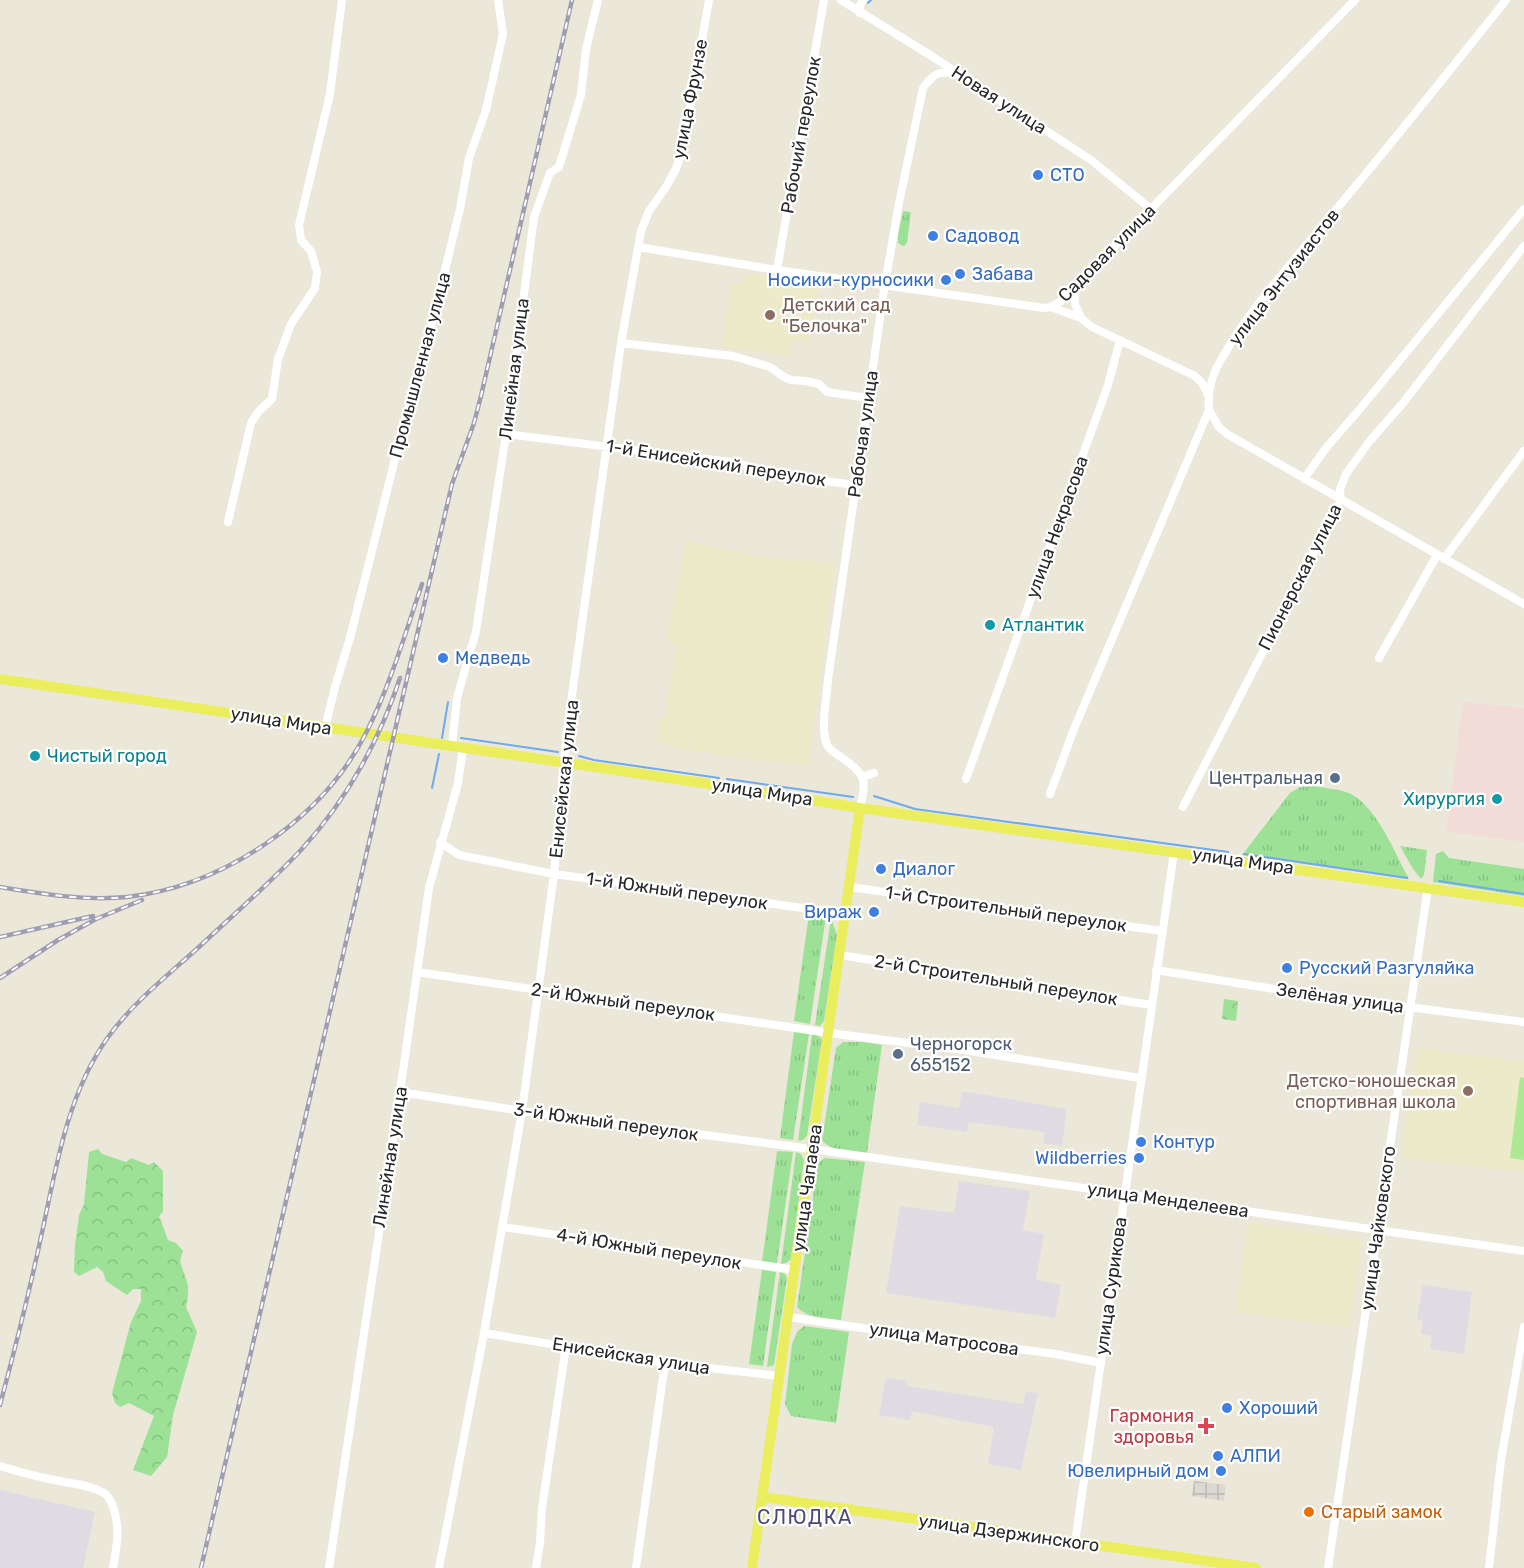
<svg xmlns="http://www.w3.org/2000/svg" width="1524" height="1568" font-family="Rubik,sans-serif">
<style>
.industrial{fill:#dfdbe3}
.education{fill:#eceac9}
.medical{fill:#f2dcd7}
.grass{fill:url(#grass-tufts)}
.forest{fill:url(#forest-crowns)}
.pitch{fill:#aee892}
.plaza{fill:url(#plaza-grid)}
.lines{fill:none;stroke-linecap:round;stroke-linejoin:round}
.stream{stroke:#6eaaec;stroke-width:2}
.minor{stroke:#fff;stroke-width:8}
.major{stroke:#eaed5c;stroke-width:10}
.rail-casing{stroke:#9f9db2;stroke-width:4.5}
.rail{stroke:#fff;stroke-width:2;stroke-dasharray:7;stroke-linecap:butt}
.shop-dot{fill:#3f7fe0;stroke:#fff;stroke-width:2}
.education-dot{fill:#8d6e63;stroke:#fff;stroke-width:2}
.culture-dot{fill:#0f9aa8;stroke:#fff;stroke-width:2}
.service-dot{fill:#5c6f8a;stroke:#fff;stroke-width:2}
.health-dot{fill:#e0444e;stroke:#fff;stroke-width:2}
.food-dot{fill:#e8710a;stroke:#fff;stroke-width:2}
.labels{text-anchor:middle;stroke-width:4.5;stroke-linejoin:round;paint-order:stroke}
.street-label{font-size:18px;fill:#282828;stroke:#fff}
.shop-label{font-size:18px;fill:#366cbe;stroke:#fff;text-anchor:start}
.education-label{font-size:18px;fill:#785e54;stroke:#fff;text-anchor:start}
.culture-label{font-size:18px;fill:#0d838f;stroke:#fff;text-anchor:start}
.service-label{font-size:18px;fill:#4e5e75;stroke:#fff;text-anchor:end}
.health-label{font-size:18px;fill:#be3a42;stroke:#fff;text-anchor:end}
.food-label{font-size:18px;fill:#c56008;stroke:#fff;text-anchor:start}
.neighbourhood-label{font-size:20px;letter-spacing:1.5px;fill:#4d4a78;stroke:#fff}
</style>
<defs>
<pattern id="grass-tufts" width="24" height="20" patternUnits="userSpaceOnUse" patternTransform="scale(1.5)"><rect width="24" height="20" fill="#9de197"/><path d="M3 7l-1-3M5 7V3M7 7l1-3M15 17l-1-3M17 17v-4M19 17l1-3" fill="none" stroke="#87c182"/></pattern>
<pattern id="forest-crowns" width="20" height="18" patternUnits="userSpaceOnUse" patternTransform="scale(1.5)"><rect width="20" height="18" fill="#9de197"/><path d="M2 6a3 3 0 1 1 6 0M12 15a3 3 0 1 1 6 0" fill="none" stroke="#87c182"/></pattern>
<pattern id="plaza-grid" width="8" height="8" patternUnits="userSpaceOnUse" patternTransform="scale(1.5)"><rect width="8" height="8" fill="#dbd9d1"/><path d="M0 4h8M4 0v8" fill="none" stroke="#bcbab3"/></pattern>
</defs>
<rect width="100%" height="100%" fill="#ebe8da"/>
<path class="industrial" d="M 962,1091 L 1067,1109 L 1062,1146 L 1043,1143 L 1045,1132 L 969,1122 L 967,1132 L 917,1125 L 920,1102 L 959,1108 Z
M 959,1181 L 1030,1191 L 1023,1230 L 1044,1234 L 1036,1280 L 1061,1285 L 1055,1318 L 886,1293 L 900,1206 L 954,1213 Z
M 1423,1285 L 1472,1292 L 1464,1354 L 1430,1349 L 1432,1336 L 1421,1334 L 1423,1320 L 1417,1319 Z
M 886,1378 L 907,1381 L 907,1386 L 1023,1404 L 1026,1392 L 1038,1393 L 1021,1470 L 988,1464 L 994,1427 L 912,1411 L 910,1420 L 879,1415 Z
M 0,1490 L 95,1512 L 83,1568 L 0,1568 Z"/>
<path class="education" d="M 751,273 L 820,282 L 810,342 L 794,340 L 791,356 L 721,346 L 731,285 L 735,285 Z
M 686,541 L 759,556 L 835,563 L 809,766 L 726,756 L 656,743 L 660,717 L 665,718 L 676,646 L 666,640 Z
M 1417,1048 L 1524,1061 L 1524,1172 L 1456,1165 L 1401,1157 Z
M 1248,1223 L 1362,1240 L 1350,1328 L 1235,1312 Z"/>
<path class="medical" d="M 1463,702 L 1524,708 L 1524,842 L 1446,831 Z"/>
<path class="grass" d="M 903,211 L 911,212 L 907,243 L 904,246 L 901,245 L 898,243 L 898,235 Z
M 1313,786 C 1324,788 1336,789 1346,792 C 1375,801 1395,854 1409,879 L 1242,855 L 1290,793 L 1300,787 Z
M 1400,846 L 1427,850 L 1424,875 L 1421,879 L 1413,869 Z
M 1443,851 L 1449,858 L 1524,869 L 1524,896 L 1433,882 L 1436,854 Z
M 809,914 L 826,916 L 810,1024 L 794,1021 Z
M 831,918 L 837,935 L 824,1021 L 820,1026 L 815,1025 Z
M 794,1032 L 809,1034 L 793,1140 L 780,1138 Z
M 812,1034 L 819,1036 L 822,1039 L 807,1136 L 803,1140 L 798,1141 Z
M 843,1042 L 862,1042 L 882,1045 L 867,1153 C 852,1151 831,1152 822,1140 L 836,1048 Z
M 777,1151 L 793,1152 L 777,1263 L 762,1262 Z
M 796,1152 L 801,1154 L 804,1160 L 791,1259 L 786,1263 L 781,1264 Z
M 825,1158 L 865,1162 L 841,1320 C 826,1318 808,1319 797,1307 L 818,1163 Z
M 762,1270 L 776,1272 L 763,1366 L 749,1364 Z
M 780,1272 L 785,1274 L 787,1278 L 774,1365 L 767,1367 Z
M 804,1326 L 849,1332 L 836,1423 L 791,1416 L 785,1404 L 792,1344 L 797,1332 Z"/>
<path class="forest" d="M 1224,999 L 1238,1001 L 1236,1021 L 1222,1019 Z
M 98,1149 L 102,1154 L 126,1162 L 131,1158 L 149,1165 L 154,1162 L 163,1171 L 163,1212 L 159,1216 L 168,1240 L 176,1243 L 183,1251 L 180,1261 L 188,1285 L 188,1296 L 186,1307 L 197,1332 L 173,1415 L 167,1457 L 151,1476 L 133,1470 L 154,1416 L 129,1403 L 120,1407 L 115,1403 L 112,1393 L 131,1322 L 141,1301 L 141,1289 L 133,1289 L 127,1295 L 106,1281 L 103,1272 L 97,1267 L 79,1276 L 74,1272 L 75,1245 L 79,1215 L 84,1204 L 89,1152 Z"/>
<path class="pitch" d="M 1520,1077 L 1524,1078 L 1524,1160 L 1510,1158 Z"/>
<path class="plaza" d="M 1194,1481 L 1226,1485 L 1224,1501 L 1192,1496 Z"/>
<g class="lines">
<path class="stream" d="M 868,3 L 871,0
M 442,738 L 448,702
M 461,738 L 558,752
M 579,756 L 594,760 L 719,778
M 727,779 L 853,797
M 432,788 L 439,754
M 874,796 L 915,809 L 1228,852
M 1244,854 L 1407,878
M 1439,881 L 1524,894"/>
<path class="minor" d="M 841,0 L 930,55 L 1091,160 L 1151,209
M 860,13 L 860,5 L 863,0
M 638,247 L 777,270 L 1044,308 L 1051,307 L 1061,301 L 1355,0
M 777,270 L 824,0
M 1074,288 L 1075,304 L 1081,318
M 1051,307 L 1081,318 L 1092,327 L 1195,376 L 1202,383 L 1208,395
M 621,343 L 733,356 L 770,367 L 784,377 L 791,380 L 805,381 L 819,384 L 827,392 L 868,398
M 1209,410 L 1219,427 L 1227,434 L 1524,604
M 506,434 L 738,463 L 773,474 L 855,485
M 1304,479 L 1326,448 L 1359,410 L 1524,209
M 228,522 L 251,423 L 259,411 L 272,399 L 278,359 L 291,324 L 315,288 L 317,272 L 311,251 L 301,240 L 299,225 L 330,94 L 342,0
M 1444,559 L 1524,451
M 1379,658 L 1437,555
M 325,728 L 335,687 L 350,638 L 402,431 L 435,311 L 460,209 L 469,158 L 486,110 L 503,34 L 498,0
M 452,746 L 457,698 L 476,631 L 506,434 L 534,217 L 550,173 L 559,167 L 581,95 L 586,49 L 598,0
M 863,777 L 874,773
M 966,779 L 1108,385 L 1120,340
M 1050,794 L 1074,729 L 1209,410 C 1207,392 1212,374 1222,358 C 1252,305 1300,254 1339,206 C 1396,138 1451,69 1506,0
M 1183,807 L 1341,500 L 1340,489 L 1346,474 L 1369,442 L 1403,403 L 1524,246
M 860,808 C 867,778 866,775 841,757 C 836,754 830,750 827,745 C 820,728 827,698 828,679 L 884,290 L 899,203 L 923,88 C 934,73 939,70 958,74
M 440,842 L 459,855 L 554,874 L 825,911 L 845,919
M 850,887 L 1162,931
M 840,955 L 1151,1005
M 1156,970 L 1293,992 L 1524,1022
M 417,972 L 829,1033 L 964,1050 L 1140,1078
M 400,1092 L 522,1111 L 812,1149 L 1524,1251
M 503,1227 L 795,1270
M 788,1317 L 896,1333 L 1056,1354 L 1101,1363
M 484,1333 L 665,1363 L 780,1376
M 0,1466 C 20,1472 39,1477 59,1481 C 73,1484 91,1485 104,1493 C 108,1496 110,1499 112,1504 C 121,1527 117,1545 113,1568
M 1075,1543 L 1174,852
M 329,1568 L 400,1092 L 429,888 L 458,783 L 463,748
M 439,1568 L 484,1333 L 522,1111 L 554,874 L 566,738 L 621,343 L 641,231 L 649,211 L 666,187 L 676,169 L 683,147 L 709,0
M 536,1568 L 540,1543 L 542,1508 L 566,1346
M 636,1568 L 665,1363
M 1328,1568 L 1428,887
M 1489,1568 L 1501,1460 L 1524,1327"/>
<path class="major" d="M 0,679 L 722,786 L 860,808 L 1524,902
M 763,1497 L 1256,1568
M 752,1568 L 860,808"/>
<defs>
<path id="rail" d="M 0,887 C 42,894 84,901 127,897 C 223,886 322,820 366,733 C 390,686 405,634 422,584
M 0,937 L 93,916
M 0,978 L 58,940 L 96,919 L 142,900
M 0,1405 C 15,1349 29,1293 41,1237 C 56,1169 66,1098 106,1040 C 131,1004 167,976 199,947 C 233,915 269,884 301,850 C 346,801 379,741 400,678
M 201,1568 L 452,484 L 474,423 L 481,396 L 572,0"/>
</defs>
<use href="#rail" class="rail-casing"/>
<use href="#rail" class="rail"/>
</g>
<g class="shop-dot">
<circle cx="1038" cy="175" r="6"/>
<circle cx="933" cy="236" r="6"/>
<circle cx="960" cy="274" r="6"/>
<circle cx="946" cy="280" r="6"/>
<circle cx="443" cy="658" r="6"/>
<circle cx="881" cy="869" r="6"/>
<circle cx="874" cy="912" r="6"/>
<circle cx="1287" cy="968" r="6"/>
<circle cx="1141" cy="1142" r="6"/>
<circle cx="1139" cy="1158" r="6"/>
<circle cx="1227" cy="1408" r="6"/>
<circle cx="1218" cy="1456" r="6"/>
<circle cx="1221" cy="1471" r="6"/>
</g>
<g class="education-dot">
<circle cx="770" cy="315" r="6"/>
<circle cx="1468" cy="1091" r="6"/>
</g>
<g class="culture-dot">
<circle cx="990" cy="625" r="6"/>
<circle cx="35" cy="756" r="6"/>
<circle cx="1497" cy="799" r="6"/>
</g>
<g class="service-dot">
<circle cx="1335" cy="778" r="6"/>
<circle cx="898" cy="1054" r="6"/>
</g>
<path class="health-dot" d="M1203 1417h6v6h6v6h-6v6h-6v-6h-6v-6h6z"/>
<circle class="food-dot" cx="1309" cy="1512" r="6"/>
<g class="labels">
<g class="street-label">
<text transform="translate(690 99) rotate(-79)" y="6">улица Фрунзе</text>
<text transform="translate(999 100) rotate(33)" y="6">Новая улица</text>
<text transform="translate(801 135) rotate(-80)" y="6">Рабочий переулок</text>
<text transform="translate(1107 253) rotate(-45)" y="6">Садовая улица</text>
<text transform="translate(1284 277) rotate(-52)" y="6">улица Энтузиастов</text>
<text transform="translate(420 365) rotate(-75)" y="6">Промышленная улица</text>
<text transform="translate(514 369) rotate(-83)" y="6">Линейная улица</text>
<text transform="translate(863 434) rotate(-82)" y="6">Рабочая улица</text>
<text transform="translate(716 463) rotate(9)" y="6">1-й Енисейский переулок</text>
<text transform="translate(1057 527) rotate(-70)" y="6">улица Некрасова</text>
<text transform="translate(1300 577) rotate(-63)" y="6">Пионерская улица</text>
<text transform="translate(281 721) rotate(9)" y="6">улица Мира</text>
<text transform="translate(564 779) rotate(-84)" y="6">Енисейская улица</text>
<text transform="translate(762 792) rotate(9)" y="6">улица Мира</text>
<text transform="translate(1243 861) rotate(8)" y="6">улица Мира</text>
<text transform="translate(677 891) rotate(8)" y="6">1-й Южный переулок</text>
<text transform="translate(1006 909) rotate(8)" y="6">1-й Строительный переулок</text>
<text transform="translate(996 980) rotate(9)" y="6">2-й Строительный переулок</text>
<text transform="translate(1340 998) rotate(8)" y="6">Зелёная улица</text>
<text transform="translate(623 1002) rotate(8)" y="6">2-й Южный переулок</text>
<text transform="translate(606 1122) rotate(8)" y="6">3-й Южный переулок</text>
<text transform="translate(390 1157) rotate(-81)" y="6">Линейная улица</text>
<text transform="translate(807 1188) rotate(-82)" y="6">улица Чапаева</text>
<text transform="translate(1168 1200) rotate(8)" y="6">улица Менделеева</text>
<text transform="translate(1378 1228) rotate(-82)" y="6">улица Чайковского</text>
<text transform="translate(649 1249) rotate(9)" y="6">4-й Южный переулок</text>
<text transform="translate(1111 1286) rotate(-82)" y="6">улица Сурикова</text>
<text transform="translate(944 1339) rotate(8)" y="6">улица Матросова</text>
<text transform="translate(631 1356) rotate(9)" y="6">Енисейская улица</text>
<text transform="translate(1009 1533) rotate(8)" y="6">улица Дзержинского</text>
</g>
<g class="shop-label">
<text x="1050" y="181">СТО</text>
<text x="945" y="242">Садовод</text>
<text x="972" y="280">Забава</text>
<text x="934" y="286" text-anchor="end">Носики-курносики</text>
<text x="455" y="664">Медведь</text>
<text x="893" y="875">Диалог</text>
<text x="862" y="918" text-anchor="end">Вираж</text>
<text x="1299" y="974">Русский Разгуляйка</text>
<text x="1153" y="1148">Контур</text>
<text x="1127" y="1164" text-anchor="end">Wildberries</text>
<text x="1239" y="1414">Хороший</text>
<text x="1230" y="1462">АЛПИ</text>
<text x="1209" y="1477" text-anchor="end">Ювелирный дом</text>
</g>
<g class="education-label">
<text x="782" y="311">Детский сад<tspan x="782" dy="21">"Белочка"</tspan></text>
<text x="1456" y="1087" text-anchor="end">Детско-юношеская<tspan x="1456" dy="21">спортивная школа</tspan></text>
</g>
<g class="culture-label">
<text x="1002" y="631">Атлантик</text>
<text x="47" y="762">Чистый город</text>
<text x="1485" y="805" text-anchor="end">Хирургия</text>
</g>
<g class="service-label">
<text x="1323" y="784">Центральная</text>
<text x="910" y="1050" text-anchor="start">Черногорск<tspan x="910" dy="21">655152</tspan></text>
</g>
<g class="health-label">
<text x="1194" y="1422">Гармония<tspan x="1194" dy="21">здоровья</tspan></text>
</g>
<g class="food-label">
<text x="1321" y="1518">Старый замок</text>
</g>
<g class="neighbourhood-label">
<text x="805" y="1524">СЛЮДКА</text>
</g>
</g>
</svg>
